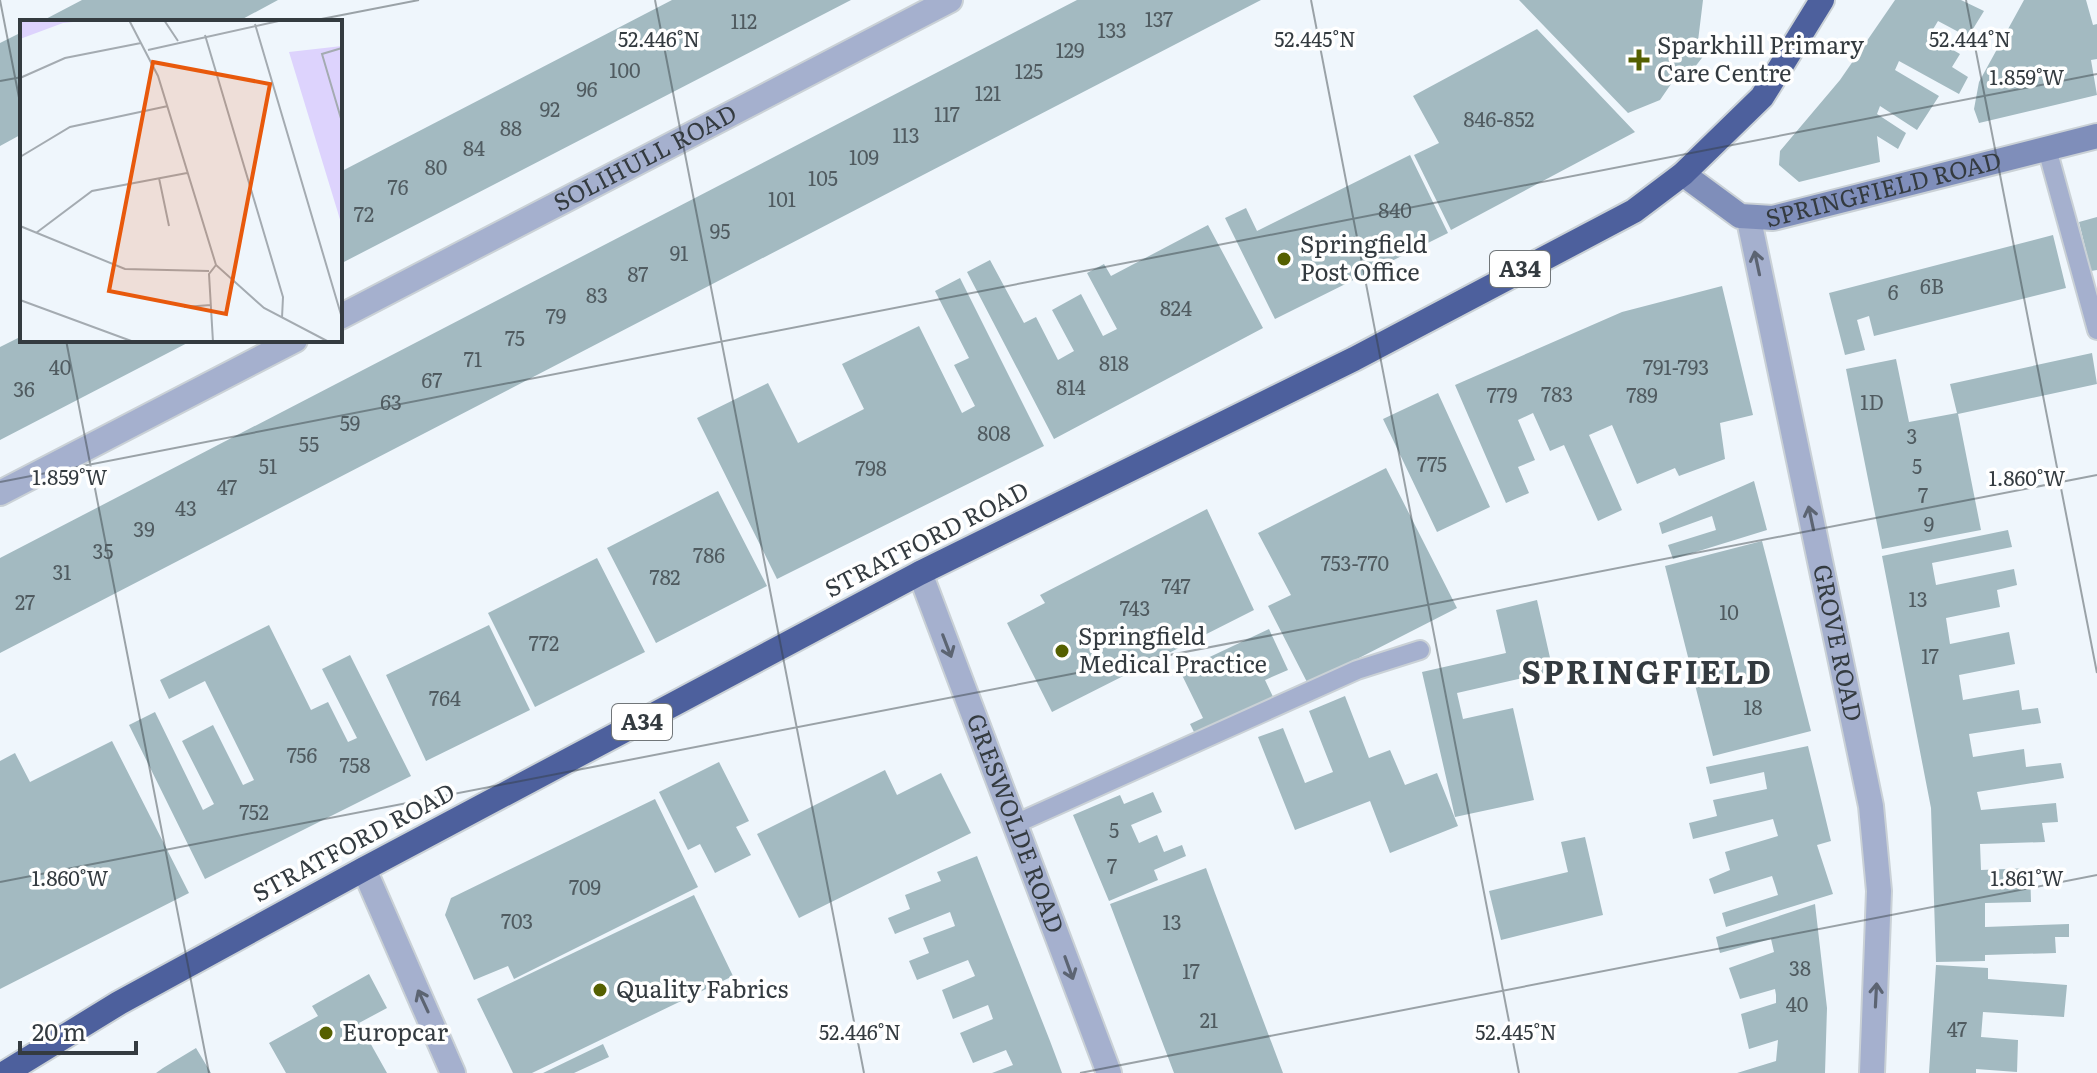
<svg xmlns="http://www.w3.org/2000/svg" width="2097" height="1073" font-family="Literata,serif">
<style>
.building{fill:#a3bac1}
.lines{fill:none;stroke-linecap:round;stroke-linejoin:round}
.lane-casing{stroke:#cad1d6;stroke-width:22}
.street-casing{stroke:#cad1d6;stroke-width:28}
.secondary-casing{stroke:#cad1d6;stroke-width:28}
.highway-casing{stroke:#cad1d6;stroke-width:28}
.lane{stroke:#a5b0ce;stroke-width:18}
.street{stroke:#a5b0ce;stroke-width:24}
.secondary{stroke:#7f8eba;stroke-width:24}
.highway{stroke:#4d609d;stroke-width:24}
.oneway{stroke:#5c6472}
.ticks{fill:none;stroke:#343b40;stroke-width:2;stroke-opacity:0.45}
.poi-dot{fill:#556000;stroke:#fff;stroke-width:3}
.labels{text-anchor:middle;stroke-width:7;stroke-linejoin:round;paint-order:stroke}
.number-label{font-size:20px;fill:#505b60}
.shield{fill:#fff;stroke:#717679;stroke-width:2}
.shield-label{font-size:22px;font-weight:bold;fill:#343b40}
.poi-label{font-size:24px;fill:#343b40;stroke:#fff;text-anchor:start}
.street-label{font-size:24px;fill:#343b40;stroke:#fff}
.district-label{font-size:32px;font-weight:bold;letter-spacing:2px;fill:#343b40;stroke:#fff}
.inset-road{fill:none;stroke:#a4abb1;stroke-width:2}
.view{fill:#e8590c;fill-opacity:0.15;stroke:#e8590c;stroke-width:4}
.inset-edge{fill:none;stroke:#343b40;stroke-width:4}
.ticks-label{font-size:20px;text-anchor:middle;fill:#343b40;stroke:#fff;stroke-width:7;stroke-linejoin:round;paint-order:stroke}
</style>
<rect width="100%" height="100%" fill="#eff6fc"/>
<path class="building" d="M 82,0 L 278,0 L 237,22 L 40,22 Z
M 672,0 L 851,0 L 340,264 L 340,172 Z
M 1077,0 L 1261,0 L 0,653 L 0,558 Z
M 1519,0 L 1703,0 L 1698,41 L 1708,50 L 1688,76 L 1680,71 L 1660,100 L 1628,113 Z
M 1895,0 L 1961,0 L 1984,11 L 1968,37 L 1938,21 L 1929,36 L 1960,54 L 1952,67 L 1968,77 L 1959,94 L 1899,61 L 1895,70 L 1939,96 L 1917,130 L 1880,106 L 1877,114 L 1906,133 L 1898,149 L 1877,136 L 1880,162 L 1799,182 L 1779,165 L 1780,151 L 1840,80 Z
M 2024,0 L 2086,0 L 2093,25 L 2097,24 L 2097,59 L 2091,60 L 2097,95 L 1979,123 L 1974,109 L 1979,82 Z
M 1537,29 L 1635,132 L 1451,230 L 1414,155 L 1439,143 L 1413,96 Z
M 22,32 L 22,134 L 0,146 L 0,43 Z
M 1410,155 L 1448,233 L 1275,319 L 1225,218 L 1246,208 L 1257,231 Z
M 2097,217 L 2097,270 L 2091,271 L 2079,222 Z
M 1208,225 L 1263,328 L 1054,439 L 967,272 L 990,260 L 1024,323 L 1036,317 L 1058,360 L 1074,351 L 1052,310 L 1081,294 L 1103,336 L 1117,329 L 1087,273 L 1104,264 L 1111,276 Z
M 2053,235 L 2066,288 L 1874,336 L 1869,316 L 1857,320 L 1865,350 L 1845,355 L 1829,293 Z
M 960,278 L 1044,446 L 777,579 L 697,418 L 768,383 L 798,443 L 864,409 L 842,364 L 919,326 L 962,413 L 975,406 L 954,365 L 969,358 L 935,291 Z
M 1722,286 L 1753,415 L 1720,423 L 1725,459 L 1679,476 L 1675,468 L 1637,484 L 1612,425 L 1589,435 L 1622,510 L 1598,521 L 1564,445 L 1550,451 L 1533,413 L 1518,420 L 1535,460 L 1518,467 L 1529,493 L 1506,503 L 1455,385 L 1622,312 Z
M 22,336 L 22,340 L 193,340 L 0,440 L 0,347 Z
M 2092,353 L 2097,384 L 1958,414 L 1981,530 L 1882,549 L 1846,369 L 1896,359 L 1909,422 L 1957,413 L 1950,384 Z
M 1438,393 L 1490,507 L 1437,532 L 1383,419 Z
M 1386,468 L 1457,608 L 1308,684 L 1268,606 L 1291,595 L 1258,533 Z
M 1754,481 L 1767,530 L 1673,559 L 1668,545 L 1716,530 L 1712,516 L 1662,534 L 1659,523 Z
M 718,491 L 767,586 L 656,643 L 607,548 Z
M 1207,509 L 1254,610 L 1052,712 L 1007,623 L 1045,603 L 1040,595 Z
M 2008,530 L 2012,547 L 1932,563 L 1936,585 L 2014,569 L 2017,585 L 1997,590 L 2000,607 L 1946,618 L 1950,644 L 2009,632 L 2015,664 L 1959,675 L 1963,700 L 2019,690 L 2022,710 L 2038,708 L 2041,723 L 1969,734 L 1973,757 L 2024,749 L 2026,767 L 2061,763 L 2064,778 L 1977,792 L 1981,810 L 2056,803 L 2058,822 L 2042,823 L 2045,842 L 1980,844 L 1981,870 L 2030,868 L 2031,902 L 1985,903 L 1985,927 L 2069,924 L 2069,937 L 2055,937 L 2056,953 L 1985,955 L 1985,961 L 1936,962 L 1931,808 L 1882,556 Z
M 1762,541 L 1811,731 L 1713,756 L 1665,566 Z
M 597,558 L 645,652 L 535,707 L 488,613 Z
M 1537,600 L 1553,671 L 1457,693 L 1463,719 L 1513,708 L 1534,800 L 1455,817 L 1422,672 L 1506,653 L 1496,610 Z
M 269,625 L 311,710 L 328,702 L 348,742 L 357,738 L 322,669 L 350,655 L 411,776 L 205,879 L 129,725 L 155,712 L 203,810 L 214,804 L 182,741 L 213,725 L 243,785 L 254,780 L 205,681 L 169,699 L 160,680 Z
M 489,625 L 530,710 L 426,761 L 386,675 Z
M 1269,629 L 1288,670 L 1265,680 L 1276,703 L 1198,740 L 1190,724 L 1203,718 L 1180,671 Z
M 1345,696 L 1369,758 L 1390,750 L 1405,785 L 1437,773 L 1458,826 L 1390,853 L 1370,801 L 1295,830 L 1258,737 L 1283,728 L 1305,783 L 1333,772 L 1309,711 Z
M 112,741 L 189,893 L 0,989 L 0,761 L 15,753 L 30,782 Z
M 1808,746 L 1831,841 L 1817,845 L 1833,894 L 1726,927 L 1722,913 L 1778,895 L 1775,885 L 1772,876 L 1714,894 L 1709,879 L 1730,870 L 1725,852 L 1778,836 L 1773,819 L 1693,839 L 1689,823 L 1717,816 L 1713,800 L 1767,789 L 1764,772 L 1710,784 L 1706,767 Z
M 719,762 L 749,821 L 736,827 L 751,855 L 715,873 L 700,844 L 688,850 L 659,792 Z
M 885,770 L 897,795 L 941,773 L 971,833 L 799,918 L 757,834 Z
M 1153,792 L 1162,812 L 1131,825 L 1139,843 L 1157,835 L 1164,852 L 1182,845 L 1186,856 L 1154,870 L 1158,880 L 1109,901 L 1073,815 L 1120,795 L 1124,804 Z
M 655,799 L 698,887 L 514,979 L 508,966 L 474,980 L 445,915 L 451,898 Z
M 1585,837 L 1603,915 L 1501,940 L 1489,891 L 1568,872 L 1561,842 Z
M 977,856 L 1050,1041 L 1062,1073 L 992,1073 L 1013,1065 L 1006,1050 L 973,1063 L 960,1033 L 993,1019 L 988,1005 L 953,1019 L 942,990 L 975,976 L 968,960 L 917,980 L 909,961 L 929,953 L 923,938 L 955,926 L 950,912 L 895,934 L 888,918 L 910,909 L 905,895 L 941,881 L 937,872 Z
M 1206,868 L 1215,893 L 1283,1073 L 1174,1073 L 1110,904 Z
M 694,895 L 733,976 L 532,1073 L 513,1073 L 477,999 Z
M 1815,904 L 1827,1008 L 1825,1073 L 1737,1073 L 1776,1061 L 1778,1040 L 1749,1049 L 1741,1014 L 1776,1003 L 1776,995 L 1775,989 L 1740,999 L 1729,968 L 1774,952 L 1771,939 L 1720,953 L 1716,937 Z
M 1936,965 L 1988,968 L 1988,979 L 2067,985 L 2064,1017 L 1983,1012 L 1981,1037 L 2018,1040 L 2017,1072 L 1976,1069 L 1976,1073 L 1929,1073 Z
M 369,974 L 387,1008 L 359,1023 L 387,1073 L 286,1073 L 269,1043 L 318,1016 L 312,1006 Z
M 603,1044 L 609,1057 L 574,1073 L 543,1073 Z
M 196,1048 L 211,1073 L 156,1073 L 163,1068 Z"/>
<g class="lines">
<defs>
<path id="lane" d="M 2047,149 L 2097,330
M 1015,824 L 1357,670 L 1420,650"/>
<g id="street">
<path id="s1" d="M 1749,220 L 1871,806 L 1879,891 L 1872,1073"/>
<path id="s2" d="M 340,317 L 950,0"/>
<path d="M 0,493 L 295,340"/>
<path id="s3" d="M 920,573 L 1109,1073"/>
<path d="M 364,869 L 453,1073"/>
</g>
<g id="secondary">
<path id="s4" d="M 1683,174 L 1740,216 L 1773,218 L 2097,136"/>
</g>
<path id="highway" d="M 5,1073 L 119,1003 L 364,869 L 920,573 L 1354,359 L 1634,211 L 1683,174 L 1762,97 L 1822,0"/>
</defs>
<use href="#lane" class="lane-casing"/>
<use href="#street" class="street-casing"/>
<use href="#secondary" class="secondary-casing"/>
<use href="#highway" class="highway-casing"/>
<use href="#lane" class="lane"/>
<use href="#street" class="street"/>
<use href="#secondary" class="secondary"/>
<use href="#highway" class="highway"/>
</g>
<defs><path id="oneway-shaft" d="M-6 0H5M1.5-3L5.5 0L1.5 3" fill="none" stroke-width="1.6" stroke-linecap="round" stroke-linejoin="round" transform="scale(2)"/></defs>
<g class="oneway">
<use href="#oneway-shaft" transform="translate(1757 263) rotate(-102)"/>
<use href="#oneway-shaft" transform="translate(1811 518) rotate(-102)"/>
<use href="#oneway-shaft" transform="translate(947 646) rotate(69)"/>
<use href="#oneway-shaft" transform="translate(1069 968) rotate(70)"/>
<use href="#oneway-shaft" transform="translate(1876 995) rotate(-87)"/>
<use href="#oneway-shaft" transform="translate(423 1001) rotate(-115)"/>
</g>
<path class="ticks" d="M 0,0 L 22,113M 655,0 L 864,1073M 1311,0 L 1519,1073M 1966,0 L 2097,673M 306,22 L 419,0M 0,81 L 22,77M 66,340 L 209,1073M 0,482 L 2097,74M 0,882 L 2097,475M 1080,1073 L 2097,875"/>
<g class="poi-dot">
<path d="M1635 48h8v8h8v8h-8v8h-8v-8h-8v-8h8z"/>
<circle cx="1284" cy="259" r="8"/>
<circle cx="1062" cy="651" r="8"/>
<circle cx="600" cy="990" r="8"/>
<circle cx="326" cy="1033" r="8"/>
</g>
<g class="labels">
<g class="number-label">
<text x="1159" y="27">137</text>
<text x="744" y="29">112</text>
<text x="1112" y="38">133</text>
<text x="1070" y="58">129</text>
<text x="625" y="78">100</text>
<text x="1029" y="79">125</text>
<text x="587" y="97">96</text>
<text x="988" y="101">121</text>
<text x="550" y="117">92</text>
<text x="947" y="122">117</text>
<text x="1499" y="127">846-852</text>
<text x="511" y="136">88</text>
<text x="906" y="143">113</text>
<text x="474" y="156">84</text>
<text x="864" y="165">109</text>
<text x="436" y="175">80</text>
<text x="823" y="186">105</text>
<text x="398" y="195">76</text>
<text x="782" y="207">101</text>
<text x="1395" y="218">840</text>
<text x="364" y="222">72</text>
<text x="720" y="239">95</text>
<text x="679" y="261">91</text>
<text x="638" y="282">87</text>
<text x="1932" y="294">6B</text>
<text x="1893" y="300">6</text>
<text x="597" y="303">83</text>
<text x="1176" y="316">824</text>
<text x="556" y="324">79</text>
<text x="515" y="346">75</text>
<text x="473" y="367">71</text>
<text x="1114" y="371">818</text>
<text x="60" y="375">40</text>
<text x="1676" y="375">791-793</text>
<text x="432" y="388">67</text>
<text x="1071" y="395">814</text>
<text x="24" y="397">36</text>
<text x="1557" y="402">783</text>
<text x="1502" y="403">779</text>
<text x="1642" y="403">789</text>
<text x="391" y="410">63</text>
<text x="1872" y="410">1D</text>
<text x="350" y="431">59</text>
<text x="994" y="441">808</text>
<text x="1912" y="444">3</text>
<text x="309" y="452">55</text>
<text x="1432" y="472">775</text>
<text x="268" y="474">51</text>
<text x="1917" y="474">5</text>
<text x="871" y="476">798</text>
<text x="227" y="495">47</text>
<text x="1923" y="503">7</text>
<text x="186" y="516">43</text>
<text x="1929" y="532">9</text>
<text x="144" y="537">39</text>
<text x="103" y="559">35</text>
<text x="709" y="563">786</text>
<text x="1355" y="571">753-770</text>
<text x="62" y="580">31</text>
<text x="665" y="585">782</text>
<text x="1176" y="594">747</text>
<text x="1918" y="607">13</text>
<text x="25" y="610">27</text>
<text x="1135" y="616">743</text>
<text x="1729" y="620">10</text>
<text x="544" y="651">772</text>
<text x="1930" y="664">17</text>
<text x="445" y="706">764</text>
<text x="1753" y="715">18</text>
<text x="302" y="763">756</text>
<text x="355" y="773">758</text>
<text x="254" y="820">752</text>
<text x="1114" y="838">5</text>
<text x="1112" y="874">7</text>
<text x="585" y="895">709</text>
<text x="517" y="929">703</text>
<text x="1172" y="930">13</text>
<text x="1800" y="976">38</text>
<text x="1191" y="979">17</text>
<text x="1797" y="1012">40</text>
<text x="1209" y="1028">21</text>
<text x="1957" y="1037">47</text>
</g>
<g class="shield">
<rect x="1490" y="251" width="60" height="36" rx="6"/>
<rect x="612" y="704" width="60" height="36" rx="6"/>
</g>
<g class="shield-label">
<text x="1520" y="277">A34</text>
<text x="642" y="730">A34</text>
</g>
<g class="poi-label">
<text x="1657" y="54">Sparkhill Primary<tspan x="1657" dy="28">Care Centre</tspan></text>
<text x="1300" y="253">Springfield<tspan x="1300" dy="28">Post Office</tspan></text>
<text x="1078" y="645">Springfield<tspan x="1078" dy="28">Medical Practice</tspan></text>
<text x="616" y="998">Quality Fabrics</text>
<text x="342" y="1041">Europcar</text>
</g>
<g class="street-label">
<text dy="8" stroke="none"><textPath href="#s2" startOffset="344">SOLIHULL ROAD</textPath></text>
<text dy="8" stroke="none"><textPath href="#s4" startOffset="218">SPRINGFIELD ROAD</textPath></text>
<text transform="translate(927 540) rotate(-27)" y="8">STRATFORD ROAD</text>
<text dy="8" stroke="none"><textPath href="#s1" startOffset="432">GROVE ROAD</textPath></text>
<text dy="8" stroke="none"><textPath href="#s3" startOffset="268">GRESWOLDE ROAD</textPath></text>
<text transform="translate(354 843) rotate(-28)" y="8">STRATFORD ROAD</text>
</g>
<g class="district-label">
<text x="1647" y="684">SPRINGFIELD</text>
</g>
</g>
<g transform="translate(20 20)">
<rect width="322" height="322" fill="#eff6fc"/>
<path d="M 0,0 L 73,0 L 43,3 L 0,19 ZM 322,26 L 322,206 L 269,32 Z" fill="#ddd3fd"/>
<path class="inset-road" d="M 109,0 L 138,56 L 196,245 L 244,288 L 309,322M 144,0 L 158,21M 235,4 L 322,298M 185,15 L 263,277 L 262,298M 322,28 L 302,34 L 322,102M 128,30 L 263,0M 0,58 L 45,38 L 121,23M 0,137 L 50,107 L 148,86M 139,158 L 149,206M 0,206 L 105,249 L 189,251M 16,213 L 72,171 L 167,153M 0,280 L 114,322M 164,287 L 191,285M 193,322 L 189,254 L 196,245"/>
<path class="view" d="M 133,42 L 250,64 L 206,294 L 89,271 Z"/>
<rect width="322" height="322" class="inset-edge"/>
</g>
<g class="ticks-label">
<text x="659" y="47">52.446°N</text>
<text x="1315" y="47">52.445°N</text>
<text x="1970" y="47">52.444°N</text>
<text x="2027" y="85">1.859°W</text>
<text x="70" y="485">1.859°W</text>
<text x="2027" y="486">1.860°W</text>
<text x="70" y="886">1.860°W</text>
<text x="2027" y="886">1.861°W</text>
<text x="860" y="1040">52.446°N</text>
<text x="1516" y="1040">52.445°N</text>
</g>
<path d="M20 1041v12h116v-12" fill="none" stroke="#343b40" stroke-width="4"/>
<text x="32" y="1041" font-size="24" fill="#343b40" stroke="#ffffff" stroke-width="6" paint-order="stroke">20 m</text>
</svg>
